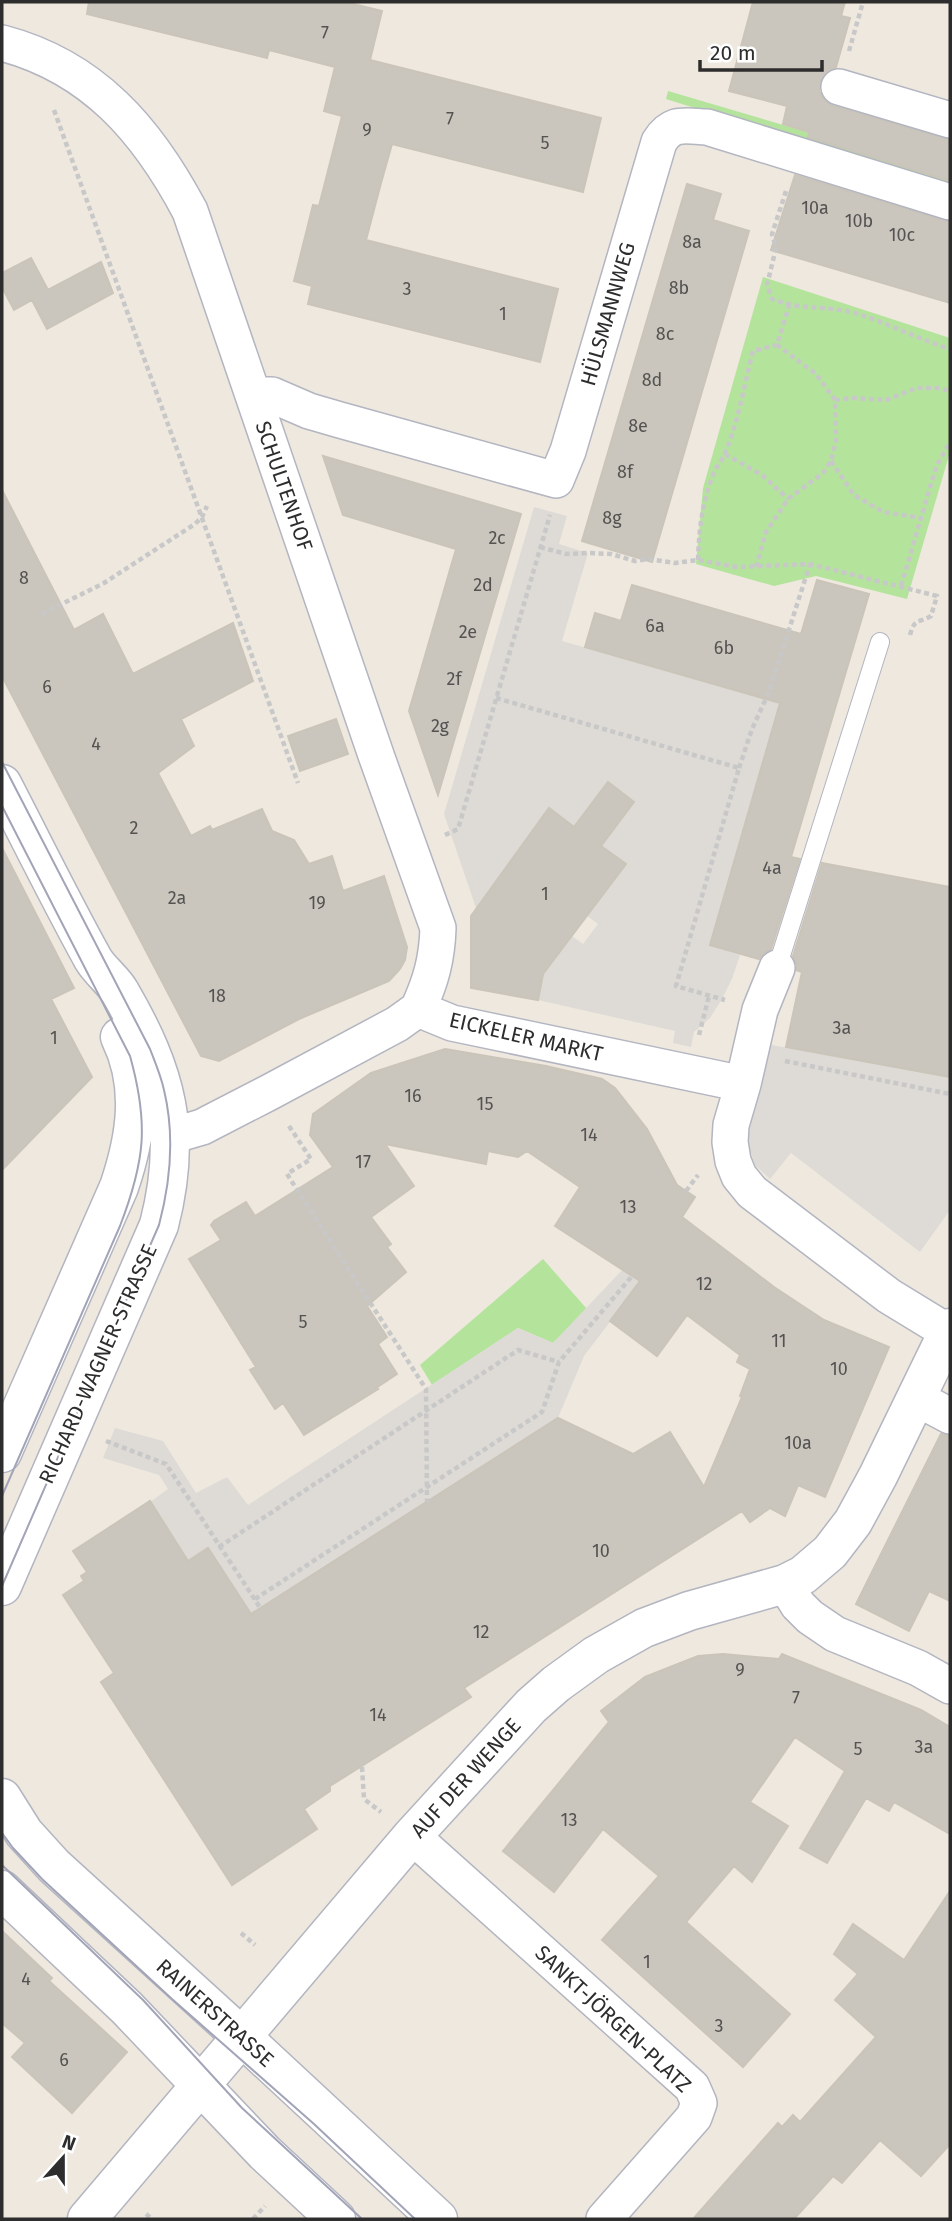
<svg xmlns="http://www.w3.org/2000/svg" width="952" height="2221" font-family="'Fira Sans',sans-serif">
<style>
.green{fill:#b4e49c}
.plaza{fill:#dedbd6}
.building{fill:#cac6be;stroke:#cac4b9;stroke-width:2}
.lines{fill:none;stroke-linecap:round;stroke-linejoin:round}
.lane-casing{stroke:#b3b5c0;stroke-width:20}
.street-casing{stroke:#b3b5c0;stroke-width:38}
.secondary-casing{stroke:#b3b5c0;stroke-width:41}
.path{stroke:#c8c8c8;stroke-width:4.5;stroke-dasharray:5 3.5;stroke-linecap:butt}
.lane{stroke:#fff;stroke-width:18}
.street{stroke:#fff;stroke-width:35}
.secondary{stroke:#fff;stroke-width:38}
.tram{stroke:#a2a4b7;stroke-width:2}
.labels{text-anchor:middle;stroke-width:5;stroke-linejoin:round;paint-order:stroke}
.number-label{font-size:18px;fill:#545351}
.street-label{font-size:21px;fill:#2d2d2d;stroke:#fff}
</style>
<rect width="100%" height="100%" fill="#eee8df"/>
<path class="green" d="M 668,91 L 950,174 L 950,188 L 666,99 Z
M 763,277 L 950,338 L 950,452 L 907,599 L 816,576 L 774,586 L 696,564 L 703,488 Z
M 543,1259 L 587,1309 L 553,1343 L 518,1328 L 432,1385 L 420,1365 Z"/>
<path class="plaza" d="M 534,507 L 567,516 L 559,544 L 588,553 L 562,641 L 742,692 L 782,696 L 710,945 L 740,955 L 732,979 L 722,999 L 710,1018 L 694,1032 L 691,1047 L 673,1043 L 675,1031 L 538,1000 L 543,972 L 572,936 L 583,944 L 598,924 L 586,915 L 595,842 L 613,831 L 634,801 L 608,782 L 580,832 L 549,809 L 476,908 L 444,814 Z
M 766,1044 L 950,1077 L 950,1210 L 920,1252 L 791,1153 L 770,1179 L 755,1165 L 747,1141 Z
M 624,1268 L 641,1281 L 584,1356 L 558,1418 L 256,1621 L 208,1548 L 188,1561 L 150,1502 L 168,1489 L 159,1475 L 103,1458 L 115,1428 L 163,1441 L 196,1493 L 227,1477 L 248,1505 L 518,1328 L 553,1343 Z"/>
<path class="building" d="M 89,2 L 345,2 L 382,11 L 370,60 L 601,118 L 583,192 L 392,144 L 381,183 L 366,240 L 558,289 L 540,362 L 308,304 L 312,286 L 294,281 L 313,205 L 319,206 L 342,116 L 324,111 L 335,67 L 269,50 L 267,58 L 87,14 Z
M 753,2 L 845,2 L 841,16 L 850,18 L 836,67 L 826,72 L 820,82 L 819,91 L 824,100 L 833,106 L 950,140 L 950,181 L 808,137 L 809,132 L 783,124 L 787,106 L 729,91 Z
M 795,175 L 950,222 L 950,303 L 771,250 Z
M 687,184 L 721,194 L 713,220 L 749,231 L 652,562 L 582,541 Z
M 31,258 L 48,290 L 101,262 L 113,293 L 47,329 L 32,300 L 14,310 L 2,287 L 2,273 Z
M 323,456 L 521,514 L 438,795 L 409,711 L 456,549 L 343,515 Z
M 2,490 L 74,630 L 103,614 L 133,674 L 233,623 L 253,681 L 181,719 L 194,746 L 158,773 L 191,836 L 210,826 L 212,830 L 262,809 L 272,831 L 294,840 L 309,864 L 332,856 L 343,891 L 384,876 L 407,947 L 405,960 L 400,969 L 389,981 L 299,1019 L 219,1061 L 201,1056 L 2,676 Z
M 817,580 L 869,594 L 791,857 L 800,859 L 771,949 L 764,953 L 759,959 L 710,945 L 780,703 L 585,647 L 595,613 L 621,621 L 632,585 L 801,634 Z
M 336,719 L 348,754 L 300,771 L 288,736 Z
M 608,782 L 634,802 L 601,846 L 626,864 L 543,974 L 538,1000 L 471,988 L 471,916 L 549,808 L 574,827 Z
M 2,848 L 74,988 L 51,999 L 92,1077 L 2,1170 Z
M 822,863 L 950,887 L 950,1077 L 786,1047 L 802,972 L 796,970 L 797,965 L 793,956 Z
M 445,1049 L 546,1066 L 602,1079 L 615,1088 L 647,1129 L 677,1185 L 695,1197 L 682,1217 L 774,1287 L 824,1320 L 889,1347 L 825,1497 L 798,1485 L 785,1516 L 770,1508 L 750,1522 L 742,1511 L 464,1688 L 471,1697 L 330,1786 L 330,1791 L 304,1809 L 317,1829 L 232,1885 L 101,1682 L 114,1673 L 63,1595 L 84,1581 L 81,1576 L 87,1572 L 73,1551 L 150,1501 L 188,1561 L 208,1548 L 251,1614 L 558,1418 L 633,1454 L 670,1432 L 704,1487 L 742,1397 L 740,1396 L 750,1369 L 737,1362 L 740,1355 L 687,1315 L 657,1356 L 610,1321 L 640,1281 L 555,1226 L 580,1187 L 527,1151 L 518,1157 L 488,1151 L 486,1164 L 385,1144 L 414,1186 L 371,1217 L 391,1244 L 387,1247 L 406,1272 L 367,1306 L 387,1337 L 378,1344 L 397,1374 L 376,1388 L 378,1389 L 304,1435 L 283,1403 L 275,1409 L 250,1370 L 256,1367 L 189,1259 L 221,1240 L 211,1225 L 214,1221 L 246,1202 L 255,1216 L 333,1167 L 310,1135 L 313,1114 L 371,1073 Z
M 941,1434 L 950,1436 L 950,1601 L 929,1591 L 909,1631 L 856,1604 Z
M 723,1654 L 779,1659 L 782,1654 L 921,1710 L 950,1727 L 950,1834 L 894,1802 L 889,1811 L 866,1798 L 827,1863 L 800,1848 L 845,1771 L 795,1737 L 750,1802 L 788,1826 L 752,1882 L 734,1866 L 686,1922 L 790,2014 L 743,2067 L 602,1940 L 659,1876 L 603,1829 L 554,1892 L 503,1851 L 609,1722 L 601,1711 L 645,1677 L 698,1656 Z
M 950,1891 L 950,2144 L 921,2176 L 880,2140 L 842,2183 L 833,2176 L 794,2219 L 693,2219 L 778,2123 L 782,2127 L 793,2115 L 800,2122 L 876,2037 L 835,2000 L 858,1974 L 834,1954 L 853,1924 L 904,1960 Z
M 2,1931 L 52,1978 L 49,1981 L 127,2052 L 72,2113 L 12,2057 L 25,2043 L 2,2023 Z"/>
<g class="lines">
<defs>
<path id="lane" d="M 777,968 L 880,642"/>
<path id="street" d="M 2,43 C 93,67 147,130 190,211 L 376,755 L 438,928 C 437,959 431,981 418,1009
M 839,87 L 950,120
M 253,395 L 272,395 L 309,411 L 340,420 L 556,480 L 568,451 L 659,142 C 672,121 684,126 707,127 L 950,202
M 777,968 L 760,1010 L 743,1084 L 731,1125 L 730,1142 L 733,1161 L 739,1176 L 752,1192 L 889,1296 L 948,1332
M 418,1009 L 452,1023 L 743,1084
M 171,1136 L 202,1127 L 268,1093 L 397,1024 L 418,1009
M 916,1398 L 950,1416
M 785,1584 L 798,1605 L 810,1617 L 835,1634 L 918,1668 L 950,1686
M 412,1836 L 692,2087 L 699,2103 L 694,2117 L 604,2219"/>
<path id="secondary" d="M 2,784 C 32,842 61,901 93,959 C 100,971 113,980 120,992 C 167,1073 183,1132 159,1225 L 2,1586
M 2,1453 L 119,1187 C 136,1137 144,1086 120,1037
M 2,1798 L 24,1833 L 54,1866 L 242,2037 L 438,2219
M 2,1890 L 127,2008 L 265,2153 L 336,2219
M 87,2219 L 412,1836 L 531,1706 L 556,1684 L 596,1655 L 644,1628 L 689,1611 L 785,1584 L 803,1575 L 830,1552 L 853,1522 L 878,1476 L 950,1328"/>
</defs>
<use href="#lane" class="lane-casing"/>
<use href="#street" class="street-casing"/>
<use href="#secondary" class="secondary-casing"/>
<path class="path" d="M 849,51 L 863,2
M 54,110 L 298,783
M 786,191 L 772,234 L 776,248 L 767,285 L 772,299 C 801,311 831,305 858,314 C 889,324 919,339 950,349
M 835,400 L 853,398 L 886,400 L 916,388 L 938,388 L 950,391
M 725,454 L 762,475 L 788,499
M 831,461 L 854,495 L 883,512 L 922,518
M 540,547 L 566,554 L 588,553 L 611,554 L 635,561 L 649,559 L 675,563 L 698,560 L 737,567 L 810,564 L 937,596 L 931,616 C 918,624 915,617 910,635
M 698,560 C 699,530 702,503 713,475 C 716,466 723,460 726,451 C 739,419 744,385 753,351 L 777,345 L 789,306
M 756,567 L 766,532 L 788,499 L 823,473 L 831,461 L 836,441 L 835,400 L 816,374 L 777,345
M 901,586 L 936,467 L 950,442
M 42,614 L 104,583 L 195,524 L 202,517 L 207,506
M 496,698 L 739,768 L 676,986 L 725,1000
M 739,768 L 752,729 L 769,692 L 810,564
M 445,835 L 458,829 L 550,515
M 699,1035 L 709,996
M 785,1061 L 950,1094
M 289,1126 L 311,1159 L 287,1174 L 426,1389 L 427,1502
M 686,1191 L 698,1175
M 106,1441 L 166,1464 L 261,1609
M 219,1547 L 518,1350 L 559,1362
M 255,1599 L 542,1412 L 559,1362 L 633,1275
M 362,1767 L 364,1799 L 381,1812
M 241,1933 L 255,1945
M 146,2214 L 152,2219
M 253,2219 L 265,2206"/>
<use href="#lane" class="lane"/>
<use href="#street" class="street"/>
<use href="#secondary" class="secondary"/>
<path class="tram" d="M 2,762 L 150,1049 C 155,1062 161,1076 164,1090 C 175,1136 171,1180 159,1225 L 2,1586
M 2,806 L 130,1056 C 149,1124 145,1161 120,1226 L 2,1496
M 2,1833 L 13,1848 L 42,1879 L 172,1999 L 314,2124 L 415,2219
M 2,1865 L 143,2000 L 242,2108 L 362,2219"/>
</g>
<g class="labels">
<g class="number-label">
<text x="325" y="39">7</text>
<text x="450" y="125">7</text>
<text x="367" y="136">9</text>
<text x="545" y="149">5</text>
<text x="815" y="214">10a</text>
<text x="859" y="227">10b</text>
<text x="902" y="241">10c</text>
<text x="692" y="248">8a</text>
<text x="679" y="294">8b</text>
<text x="407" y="295">3</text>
<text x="503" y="320">1</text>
<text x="665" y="340">8c</text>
<text x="652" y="386">8d</text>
<text x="638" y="432">8e</text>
<text x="625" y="478">8f</text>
<text x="612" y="524">8g</text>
<text x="497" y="544">2c</text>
<text x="24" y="584">8</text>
<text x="483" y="591">2d</text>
<text x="655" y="632">6a</text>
<text x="468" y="638">2e</text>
<text x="724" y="654">6b</text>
<text x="454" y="685">2f</text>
<text x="47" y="693">6</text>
<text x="440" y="732">2g</text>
<text x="96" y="750">4</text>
<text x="134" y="834">2</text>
<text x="772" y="874">4a</text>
<text x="545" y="900">1</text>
<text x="177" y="904">2a</text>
<text x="317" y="909">19</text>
<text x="217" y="1002">18</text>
<text x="842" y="1034">3a</text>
<text x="54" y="1044">1</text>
<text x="413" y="1102">16</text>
<text x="485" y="1110">15</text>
<text x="589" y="1141">14</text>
<text x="363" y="1168">17</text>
<text x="628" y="1213">13</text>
<text x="704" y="1290">12</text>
<text x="303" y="1328">5</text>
<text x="779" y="1347">11</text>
<text x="839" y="1375">10</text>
<text x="798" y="1449">10a</text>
<text x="601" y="1557">10</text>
<text x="481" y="1638">12</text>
<text x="740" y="1676">9</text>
<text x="796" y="1704">7</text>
<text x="378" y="1721">14</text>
<text x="924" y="1753">3a</text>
<text x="858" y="1755">5</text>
<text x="569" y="1826">13</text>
<text x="647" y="1968">1</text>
<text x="26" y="1985">4</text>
<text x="719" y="2032">3</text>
<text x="64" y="2066">6</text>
</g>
<g class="street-label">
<text transform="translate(608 314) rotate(-74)" y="7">HÜLSMANNWEG</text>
<text transform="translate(284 486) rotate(71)" y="7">SCHULTENHOF</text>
<text transform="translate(526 1037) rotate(13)" y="7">EICKELER MARKT</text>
<text transform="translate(98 1364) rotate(-66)" y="7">RICHARD-WAGNER-STRASSE</text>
<text transform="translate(466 1778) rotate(-48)" y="7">AUF DER WENGE</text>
<text transform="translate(215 2013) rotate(42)" y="7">RAINERSTRASSE</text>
<text transform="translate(613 2019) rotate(43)" y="7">SANKT-JÖRGEN-PLATZ</text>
</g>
</g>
<rect width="952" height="2221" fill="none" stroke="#2d2d2d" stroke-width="7"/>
<g transform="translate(63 2158) rotate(21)" stroke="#ffffff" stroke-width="5" paint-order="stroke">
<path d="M0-5L12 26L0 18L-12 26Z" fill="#2d2d2d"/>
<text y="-10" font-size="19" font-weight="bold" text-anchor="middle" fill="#2d2d2d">N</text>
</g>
<path d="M700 60v10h122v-10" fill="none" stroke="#2d2d2d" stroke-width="3.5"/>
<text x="710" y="60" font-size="21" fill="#2d2d2d" stroke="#ffffff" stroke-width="5" paint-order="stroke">20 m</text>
</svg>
